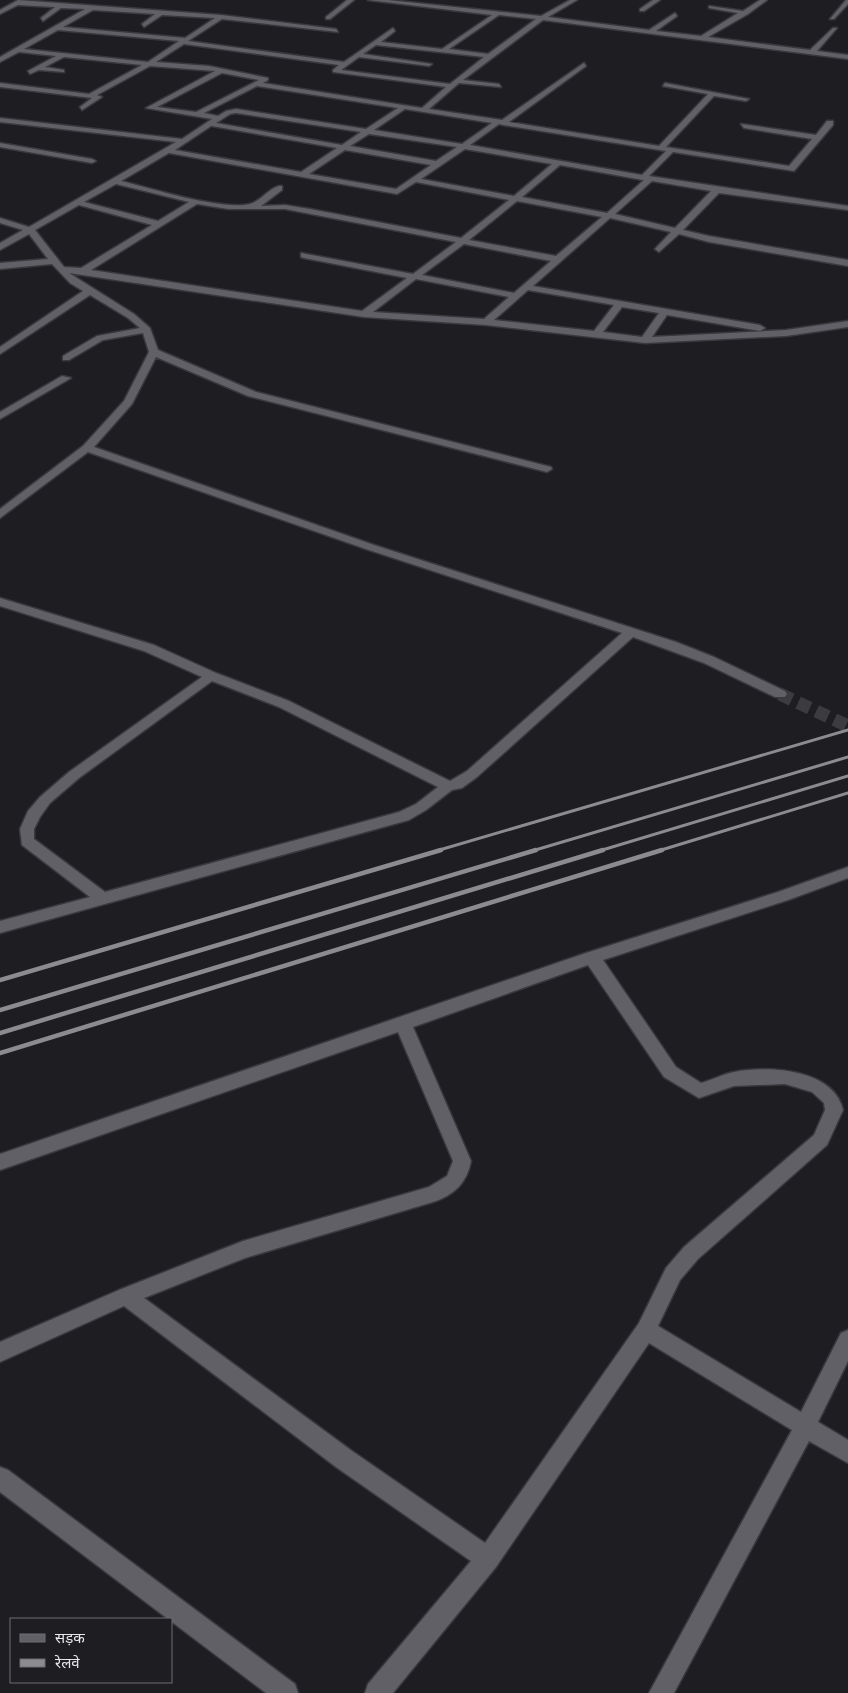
<svg xmlns="http://www.w3.org/2000/svg" width="848" height="1693" font-family="Commissioner,'Noto Sans Devanagari',sans-serif">
<style>
.lines{fill:none;stroke-linecap:round;stroke-linejoin:round}
.street-tunnel{stroke:#3c3b40;stroke-width:13;stroke-dasharray:13 7;stroke-linecap:butt}
.street-casing{stroke:#39383d;stroke-width:3}
.street{fill:#626067;fill-rule:evenodd}
.rail-far1{stroke:#8c8b90;stroke-width:3}
.rail{stroke:#8c8b90;stroke-width:4.5}
</style>
<rect width="100%" height="100%" fill="#1e1d22"/>
<g class="lines">
<path class="street-tunnel" d="M 780,694 L 848,726"/>
<defs>
<path id="street" d="M 18,0 L 221,15 L 336,29 L 338,32 L 222,19 L 188,41 L 344,62 L 393,28 L 395,31 L 381,42 L 442,49 L 492,15 L 368,0 L 388,0 L 541,16 L 570,0 L 577,0 L 548,17 L 649,30 L 675,13 L 677,16 L 656,31 L 701,36 L 738,13 L 709,8 L 709,6 L 743,11 L 760,0 L 767,0 L 748,14 L 708,37 L 810,50 L 833,28 L 837,28 L 817,51 L 848,55 L 848,59 L 543,20 L 463,80 L 499,84 L 501,87 L 459,83 L 429,109 L 502,120 L 584,63 L 586,66 L 509,122 L 659,146 L 708,94 L 663,86 L 665,83 L 749,99 L 746,101 L 714,96 L 666,147 L 789,166 L 812,139 L 744,128 L 741,124 L 816,135 L 827,121 L 833,121 L 833,125 L 794,171 L 673,152 L 649,176 L 848,206 L 848,210 L 719,193 L 683,230 L 709,236 L 848,260 L 848,266 L 709,242 L 679,234 L 659,252 L 655,249 L 671,232 L 610,218 L 533,286 L 760,325 L 765,328 L 760,331 L 667,315 L 652,337 L 786,330 L 848,321 L 848,327 L 786,336 L 645,343 L 486,325 L 364,317 L 69,273 L 134,314 L 150,328 L 158,350 L 256,392 L 551,467 L 552,469 L 547,472 L 248,396 L 156,357 L 132,404 L 94,447 L 374,545 L 676,642 L 714,657 L 785,691 L 787,694 L 785,697 L 775,697 L 704,663 L 633,637 L 477,777 L 462,788 L 452,790 L 426,810 L 409,820 L 0,933 L 0,921 L 90,897 L 22,845 L 20,829 L 28,811 L 40,797 L 69,772 L 202,677 L 144,651 L 0,606 L 0,598 L 154,645 L 216,673 L 289,701 L 450,781 L 467,771 L 622,633 L 366,549 L 88,452 L 0,518 L 0,509 L 83,446 L 124,401 L 149,352 L 143,333 L 103,340 L 69,360 L 63,360 L 63,356 L 97,336 L 140,328 L 128,318 L 90,295 L 0,354 L 0,347 L 83,291 L 70,283 L 52,264 L 0,269 L 0,263 L 48,259 L 29,234 L 0,250 L 0,243 L 23,230 L 0,223 L 0,218 L 29,227 L 176,142 L 0,122 L 0,118 L 182,139 L 212,119 L 146,108 L 215,71 L 150,66 L 97,95 L 102,97 L 82,110 L 80,107 L 92,98 L 0,87 L 0,83 L 89,94 L 142,65 L 64,57 L 45,67 L 64,70 L 64,72 L 39,70 L 30,74 L 28,71 L 56,56 L 19,52 L 0,62 L 0,57 L 85,9 L 61,8 L 43,21 L 41,18 L 55,7 L 18,5 L 0,14 L 0,10 ZM 93,10 L 155,14 L 142,24 L 144,27 L 162,15 L 215,18 L 185,38 L 63,27 ZM 499,15 L 536,19 L 488,54 L 449,49 ZM 58,30 L 179,41 L 148,62 L 24,49 ZM 184,44 L 339,65 L 333,70 L 333,72 L 446,87 L 422,108 L 263,83 L 268,80 L 268,78 L 209,66 L 156,62 ZM 376,45 L 484,57 L 450,84 L 341,70 L 359,57 L 429,66 L 432,64 L 363,54 ZM 222,73 L 259,80 L 196,112 L 157,107 ZM 257,86 L 398,108 L 366,129 L 236,109 L 226,111 L 218,116 L 204,113 ZM 405,109 L 492,123 L 462,144 L 374,130 ZM 236,113 L 361,132 L 342,145 L 216,123 L 230,114 ZM 499,124 L 503,125 L 666,151 L 642,175 L 470,145 ZM 211,126 L 212,126 L 337,148 L 301,172 L 175,150 ZM 369,134 L 457,147 L 436,161 L 350,146 ZM 465,149 L 552,164 L 514,196 L 421,179 ZM 345,150 L 431,165 L 396,189 L 309,174 ZM 169,153 L 397,194 L 416,182 L 509,200 L 461,238 L 310,209 L 285,205 L 261,206 L 282,190 L 282,186 L 279,186 C 268,189 261,201 250,204 C 223,211 150,188 121,181 ZM 560,165 L 643,180 L 644,180 L 607,213 L 522,197 ZM 652,181 L 711,191 L 675,228 L 615,214 ZM 116,184 L 189,202 L 158,221 L 84,202 ZM 517,201 L 602,217 L 556,256 L 469,240 ZM 197,204 L 228,209 L 285,209 L 456,242 L 413,274 L 301,253 L 301,257 L 304,258 L 407,278 L 362,311 L 91,270 ZM 79,205 L 152,225 L 81,268 L 64,267 L 35,230 ZM 464,244 L 551,261 L 514,293 L 422,275 ZM 416,279 L 509,297 L 484,319 L 373,312 ZM 528,290 L 614,305 L 594,331 L 494,320 ZM 622,307 L 659,313 L 642,337 L 603,332 ZM 212,681 L 279,707 L 438,787 L 416,804 L 399,812 L 105,892 L 34,839 L 34,829 L 40,817 L 50,803 L 79,778 Z
M 347,0 L 354,0 L 330,19 L 326,19 L 326,17 Z
M 653,0 L 660,0 L 644,11 L 640,11 L 640,9 Z
M 846,0 L 848,0 L 848,4 L 834,19 L 830,19 Z
M 0,143 L 92,159 L 96,161 L 92,163 L 0,147 Z
M 62,376 L 71,378 L 0,419 L 0,412 Z
M 848,867 L 848,878 L 788,900 L 603,960 L 676,1067 L 701,1083 C 712,1080 723,1074 734,1072 C 768,1065 834,1069 843,1110 L 827,1145 L 698,1259 L 680,1280 L 658,1326 L 801,1412 L 841,1333 L 848,1330 L 848,1361 L 818,1422 L 848,1440 L 848,1463 L 809,1441 L 674,1693 L 649,1693 L 792,1430 L 649,1343 L 496,1567 L 393,1693 L 365,1693 L 368,1684 L 471,1561 L 336,1467 L 124,1306 L 0,1362 L 0,1342 L 119,1290 L 243,1241 L 429,1187 L 447,1176 L 453,1161 L 398,1032 L 0,1170 L 0,1154 L 586,953 L 778,892 ZM 588,965 L 664,1077 L 699,1098 L 734,1086 L 785,1084 L 812,1092 L 824,1103 L 825,1110 L 814,1135 L 684,1247 L 666,1268 L 639,1323 L 485,1543 L 352,1451 L 144,1298 L 245,1258 L 433,1202 C 454,1195 467,1183 471,1161 L 413,1027 Z
M 0,1467 L 8,1470 L 295,1684 L 298,1693 L 266,1693 L 0,1492 Z"/>
</defs>
<use href="#street" class="street-casing"/>
<use href="#street" class="street"/>
<path class="rail-far1" d="M 436,851 L 848,730
M 532,851 L 848,757
M 599,851 L 848,776
M 658,851 L 848,793"/>
<path class="rail" d="M 0,980 L 441,850
M 0,1010 L 536,850
M 0,1033 L 603,850
M 0,1053 L 662,850"/>
</g>
<rect x="10" y="1618" width="162" height="65" fill="#1e1d22" stroke="#6f6e72"/>
<rect x="20" y="1634" width="25" height="8" fill="#626067" stroke="#6f6e72"/>
<text x="55" y="1643" font-size="15" fill="#e8e7eb">सड़क</text>
<rect x="20" y="1659" width="25" height="8" fill="#8c8b90" stroke="#6f6e72"/>
<text x="55" y="1668" font-size="15" fill="#e8e7eb">रेलवे</text>
</svg>
